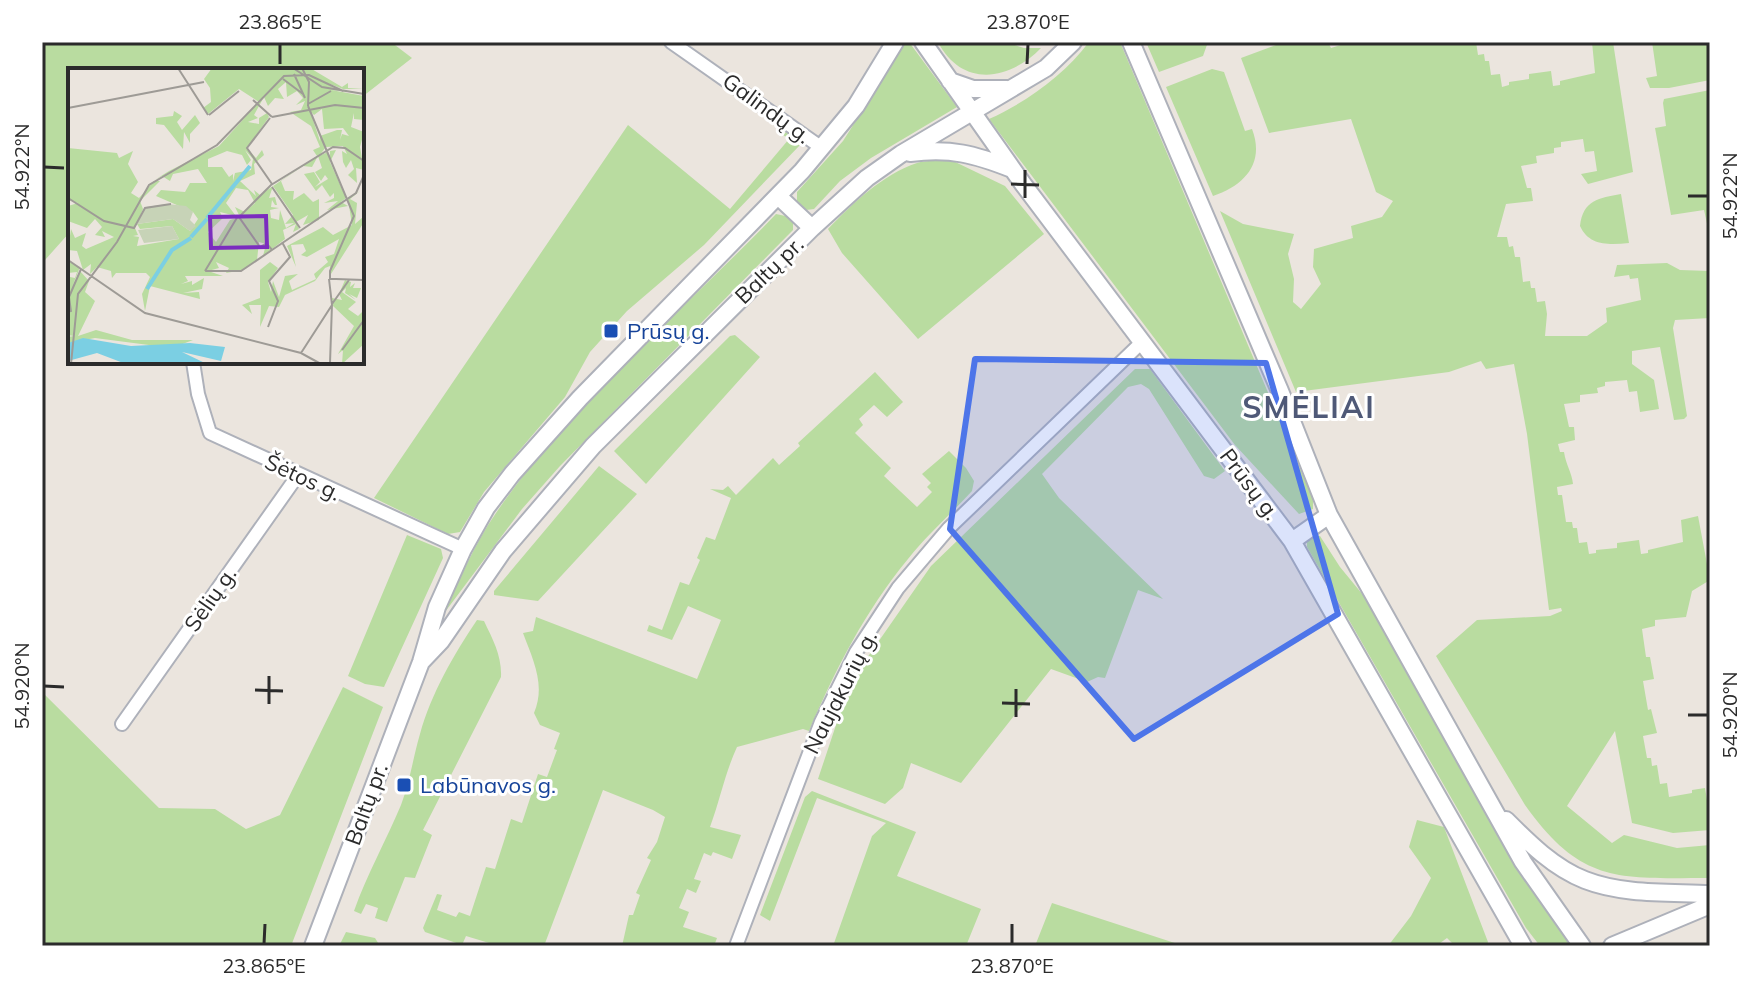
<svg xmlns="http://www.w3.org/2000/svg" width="1752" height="988" font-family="Mulish,sans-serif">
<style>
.green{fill:#b9dca0}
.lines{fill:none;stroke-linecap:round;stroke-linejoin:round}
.street-casing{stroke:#aeb1ba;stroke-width:16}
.secondary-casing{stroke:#aeb1ba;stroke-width:20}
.street{stroke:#fff;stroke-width:12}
.secondary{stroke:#fff;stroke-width:16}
.marked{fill:#4d75e9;fill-opacity:0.2;stroke:#4d75e9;stroke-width:6;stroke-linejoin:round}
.ticks{fill:none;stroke:#2b2b2b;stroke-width:3}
.transit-dot{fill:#1a4fb4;stroke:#fff;stroke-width:3}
.labels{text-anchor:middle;stroke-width:6;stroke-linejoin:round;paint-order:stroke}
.street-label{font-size:22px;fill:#2b2b2b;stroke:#fff}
.transit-label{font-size:22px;fill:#164399;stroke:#fff;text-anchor:start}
.district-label{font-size:30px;font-weight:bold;letter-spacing:2px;fill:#4f5977;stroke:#fff}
.inset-river{fill:none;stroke:#7bcfe3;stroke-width:4}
.inset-road{fill:none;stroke:#9e9b96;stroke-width:2}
.view{fill:#7b2cbf;fill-opacity:0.15;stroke:#7b2cbf;stroke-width:4}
.inset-edge{fill:none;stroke:#2b2b2b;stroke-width:4}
.neatline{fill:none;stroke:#2b2b2b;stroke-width:3}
.ticks-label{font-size:20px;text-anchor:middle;fill:#2b2b2b}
</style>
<rect width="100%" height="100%" fill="#ebe5de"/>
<path class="green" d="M 42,42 L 391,42 L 412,58 L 362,97 L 362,70 L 70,70 L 70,232 L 45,260 L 42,281 Z
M 906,42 L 909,42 L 957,107 L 871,158 L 840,181 L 814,209 L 806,210 L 800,207 L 797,201 L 797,192 L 843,141 Z
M 938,42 L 1005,42 L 1024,48 L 1041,48 C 1009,81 962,88 938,42 Z
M 1089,42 L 1120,42 L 1313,499 L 1313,509 L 1299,514 L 1235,445 L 989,119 C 1027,102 1064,75 1089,42 Z
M 1146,42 L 1208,42 L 1203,56 L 1159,72 Z
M 1284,42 L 1328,42 L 1331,48 L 1350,42 L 1476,42 L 1478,55 L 1484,54 L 1485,61 L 1489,61 L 1491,75 L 1500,74 L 1502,87 L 1509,85 L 1509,82 L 1529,79 L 1529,74 L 1551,71 L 1553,86 L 1560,85 L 1560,81 L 1595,73 L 1592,42 L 1613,42 L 1633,172 L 1588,184 L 1581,174 L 1597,171 L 1594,151 L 1585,152 L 1583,139 L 1561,142 L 1561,147 L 1554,148 L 1554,153 L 1536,156 L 1537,163 L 1521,166 L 1527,188 L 1531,188 L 1533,201 L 1506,204 L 1497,237 L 1507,237 L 1509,247 L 1513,246 L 1515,257 L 1520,257 L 1523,282 L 1530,281 L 1531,288 L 1535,288 L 1537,302 L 1545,301 L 1547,314 L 1545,336 L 1587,336 L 1607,322 L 1606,308 L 1641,300 L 1638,278 L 1630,279 L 1629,275 L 1614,277 L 1617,265 L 1667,263 L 1680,270 L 1710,271 L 1710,318 L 1675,320 L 1673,328 L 1687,416 L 1684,419 L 1674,420 L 1660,347 L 1632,351 L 1632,364 L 1654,380 L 1659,409 L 1640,412 L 1637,391 L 1629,392 L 1627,380 L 1605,382 L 1605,386 L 1597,388 L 1598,393 L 1580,395 L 1580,402 L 1564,404 L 1569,427 L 1574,427 L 1575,440 L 1558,444 L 1560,452 L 1564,452 C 1566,465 1572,473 1573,484 L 1557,487 L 1558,495 L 1562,495 L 1566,522 L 1572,522 L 1573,528 L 1577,528 L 1579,543 L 1587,542 L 1589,554 L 1596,553 L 1596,550 L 1617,548 L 1617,543 L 1639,540 L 1641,554 L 1648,553 L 1648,550 L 1683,542 L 1681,520 L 1698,516 L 1710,580 L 1692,591 L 1686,617 L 1655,620 L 1655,626 L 1642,629 L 1646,657 L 1650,657 L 1654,679 L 1643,681 L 1648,710 L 1651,709 L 1657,733 L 1643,736 L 1647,758 L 1651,758 L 1652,766 L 1657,765 L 1660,784 L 1667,783 L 1669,797 L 1692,793 L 1692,790 L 1705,788 L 1707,800 L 1710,800 L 1710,830 L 1673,833 L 1632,823 L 1615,731 L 1567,806 L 1612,843 L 1624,835 L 1677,848 L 1710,845 L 1710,878 C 1619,878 1582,885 1525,805 L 1436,656 L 1477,620 L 1550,616 L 1562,611 L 1561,608 L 1549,610 L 1527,434 L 1514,364 L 1486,369 L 1481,361 L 1449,372 L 1296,392 L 1220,211 L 1243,224 L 1294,234 L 1288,254 L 1294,279 L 1293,302 L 1301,309 L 1321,284 L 1313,267 L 1314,249 L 1353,238 L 1351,226 L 1382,217 L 1393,201 L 1376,192 L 1351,119 L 1269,133 L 1241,58 Z
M 1652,42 L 1710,42 L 1710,80 L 1669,88 L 1650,88 L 1646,78 L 1657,76 Z
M 1212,69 L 1224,72 L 1245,131 L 1252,129 C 1265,163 1245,185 1213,196 L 1166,87 Z
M 1710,90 L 1710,237 L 1704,210 L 1671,215 L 1655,128 L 1666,126 L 1663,103 L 1664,99 Z
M 628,125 L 730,209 L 789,139 L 783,135 L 786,132 L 801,144 L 704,245 L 627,311 L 590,352 L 565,397 L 484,492 L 460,532 L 448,534 L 374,498 Z
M 949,159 L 1005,186 L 1044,234 L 918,339 L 842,253 L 828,229 C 852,204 883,174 917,163 C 926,160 939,161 949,159 Z
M 1621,194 L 1629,243 C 1609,245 1589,246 1580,226 C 1583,200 1599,198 1621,194 Z
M 776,214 L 790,217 L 793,223 L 793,230 L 560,466 L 522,509 L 442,616 C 459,582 474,544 496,513 C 573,401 682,312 776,214 Z
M 735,335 L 760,357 L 646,484 L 614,451 L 730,336 Z
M 1135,369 L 1150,369 L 1225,471 L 1214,479 L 1204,476 L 1149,389 L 1141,384 L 1128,387 L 1042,474 L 1059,498 L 1163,599 L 1138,590 L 1105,678 L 1098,677 L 1087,682 L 1051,669 L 961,783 L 911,763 L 903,788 L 885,804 L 818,779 L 843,704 L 867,658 L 931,566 Z
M 875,372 L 903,402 L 887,417 L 874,405 L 859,419 L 863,425 L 855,433 L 891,468 L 884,476 L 917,507 L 932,492 L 927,487 L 931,483 L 922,474 L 949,451 L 966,468 L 974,481 L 972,491 C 951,514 927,535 908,559 C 865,611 835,670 809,731 L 803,729 L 737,747 C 725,773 720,800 710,827 L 741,835 L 732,859 L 713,852 L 711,856 L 704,853 L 694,879 L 701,881 L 696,893 L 687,889 L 679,908 L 689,912 L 683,927 L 717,938 L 714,946 L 622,946 L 629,915 L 633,915 L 640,895 L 636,893 L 651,860 L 647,858 L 657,842 L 665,817 L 653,810 L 603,790 L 544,946 L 499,946 L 466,936 L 462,945 L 425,932 L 423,928 L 437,894 L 442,895 L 437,910 L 456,917 L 459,912 L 470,916 L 486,867 L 495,869 L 511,819 L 522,823 L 538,774 L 547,777 L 557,750 L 554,749 L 560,733 L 540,725 L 534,713 C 546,685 533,660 523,633 L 533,631 L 536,617 L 697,679 L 721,620 L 688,606 L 672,640 L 647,631 L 649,625 L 662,630 L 680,582 L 689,585 L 700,560 L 697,558 L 706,537 L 715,540 L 731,498 L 710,489 L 723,490 L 728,486 L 736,495 L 773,458 L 779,465 L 800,446 L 798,443 Z
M 599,466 L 637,494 L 538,601 L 494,595 L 494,591 Z
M 407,535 L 441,549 L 443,558 L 384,687 L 365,684 L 348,676 Z
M 1312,535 L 1320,536 L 1340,567 L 1363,595 L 1573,946 L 1540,946 L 1526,928 L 1307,547 L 1307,540 Z
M 477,620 L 484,621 C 493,640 502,656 501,677 L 423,830 L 432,835 L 415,878 L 405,877 L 387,922 L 375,918 L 378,908 L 366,904 L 361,914 L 354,911 C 367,874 386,841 401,805 C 410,781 413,758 420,734 C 431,694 454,654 477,620 Z
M 343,687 L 383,707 L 291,946 L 42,946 L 42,692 L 159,808 L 215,809 L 246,829 L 280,815 Z
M 812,791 L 916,832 L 897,876 L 981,909 L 966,946 L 833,946 L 872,836 L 886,823 L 817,798 L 770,921 L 760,915 L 805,797 Z
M 1417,820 L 1444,827 L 1488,942 L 1487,946 L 1455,946 L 1447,938 L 1436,946 L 1388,946 L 1411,916 L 1431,878 L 1409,847 Z
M 1052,903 L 1184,946 L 1035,946 Z
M 346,932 L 375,938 L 380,946 L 339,946 Z"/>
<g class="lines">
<defs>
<path id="street" d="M 671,42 L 822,148
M 193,362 L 198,394 L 210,433 L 463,549
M 122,724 L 298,475
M 736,946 L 821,722 L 856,652 L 898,588 L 949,528 L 1142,342"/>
<path id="secondary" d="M 923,42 L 1023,184 L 1292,541 L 1523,946
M 1131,42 L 1280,391 L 1329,515 L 1523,862 L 1582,946
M 950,81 L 973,89 L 1007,89
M 910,153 C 951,148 974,154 1012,169
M 778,196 L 812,228
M 1292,541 L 1329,515
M 422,661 L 441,641 L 503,551 L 593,446 L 812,228 L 867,178 L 901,154 L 1046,68 L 1073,42
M 1506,820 C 1529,843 1554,868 1585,880 C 1623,895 1670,892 1710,894
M 313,946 L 421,662 L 437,607 L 463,549 L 486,508 L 512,474 L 580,398 L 802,171 L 856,106 L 895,42
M 1612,946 L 1710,905"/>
</defs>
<use href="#street" class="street-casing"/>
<use href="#secondary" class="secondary-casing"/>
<use href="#street" class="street"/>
<use href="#secondary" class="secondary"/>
</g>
<path class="marked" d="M 975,359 L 1266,363 L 1338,614 L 1134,739 L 950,529 Z"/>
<path class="ticks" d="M 280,64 L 280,44M 1027,64 L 1028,44M 44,167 L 64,168M 1011,184 L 1039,185M 1688,196 L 1708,196M 1025,198 L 1025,170M 44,686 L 64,687M 255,690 L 283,691M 1002,703 L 1030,704M 269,704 L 269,676M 1688,715 L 1708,715M 1016,717 L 1016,689M 264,944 L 265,924M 1012,944 L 1012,924"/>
<g class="transit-dot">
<rect x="603" y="323" width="16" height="16" rx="4"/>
<rect x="396" y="777" width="16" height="16" rx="4"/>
</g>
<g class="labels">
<g class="street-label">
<text transform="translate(767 108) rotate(36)" y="8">Galindų g.</text>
<text transform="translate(769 270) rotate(-44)" y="8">Baltų pr.</text>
<text transform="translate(303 477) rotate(25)" y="8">Šėtos g.</text>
<text transform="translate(1250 484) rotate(53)" y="8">Prūsų g.</text>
<text transform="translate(210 599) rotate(-55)" y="8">Sėlių g.</text>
<text transform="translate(840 692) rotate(-63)" y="8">Naujakurių g.</text>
<text transform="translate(366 804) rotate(-70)" y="8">Baltų pr.</text>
</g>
<g class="transit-label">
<text x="627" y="339">Prūsų g.</text>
<text x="420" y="793">Labūnavos g.</text>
</g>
<g class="district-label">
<text x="1309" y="418">SMĖLIAI</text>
</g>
</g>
<g transform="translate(68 68)">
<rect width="296" height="296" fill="#ebe5de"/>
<path d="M 144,0 L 242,0 L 274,19 L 280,15 L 280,20 L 296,21 L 275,21 L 254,13 L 269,22 L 296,25 L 263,22 L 296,28 L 296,52 L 286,51 L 286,45 L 283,59 L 296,64 L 292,79 L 296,102 L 288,100 L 289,115 L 280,107 L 286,101 L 283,92 L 278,100 L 275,94 L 274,83 L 279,86 L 275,78 L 258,79 L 251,88 L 260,84 L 262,88 L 262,83 L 268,82 L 262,94 L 278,130 L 273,134 L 280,138 L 259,142 L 270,133 L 256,135 L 266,130 L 266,125 L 262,129 L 254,117 L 248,123 L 236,106 L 246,104 L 252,114 L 247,119 L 260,111 L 257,107 L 253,113 L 247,104 L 254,100 L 250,88 L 244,99 L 235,98 L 213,113 L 217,123 L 226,123 L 225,132 L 236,125 L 245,134 L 251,131 L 251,152 L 235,157 L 240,147 L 228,154 L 231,161 L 225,164 L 228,156 L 215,162 L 217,171 L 195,188 L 198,176 L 191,174 L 189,192 L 175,202 L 158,205 L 161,200 L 148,194 L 151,200 L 140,203 L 155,208 L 117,208 L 120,213 L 113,216 L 124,213 L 124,217 L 136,210 L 134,221 L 115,225 L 131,224 L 132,231 L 82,218 L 77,243 L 74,226 L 82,209 L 78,205 L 48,205 L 44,210 L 43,203 L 29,199 L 22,206 L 23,196 L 15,202 L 9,183 L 0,182 L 3,161 L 7,170 L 18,165 L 14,178 L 18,181 L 46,169 L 34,163 L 37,169 L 27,167 L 34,159 L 27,151 L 19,160 L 0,153 L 0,138 L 10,135 L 0,132 L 0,80 L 49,85 L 51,90 L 65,83 L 60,96 L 70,114 L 63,125 L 71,130 L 86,113 L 92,113 L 72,133 L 75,141 L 67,160 L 70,167 L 65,168 L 71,169 L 69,178 L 111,171 L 104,158 L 72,161 L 69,156 L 105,151 L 122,163 L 130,151 L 125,144 L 88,128 L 93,122 L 117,124 L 122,115 L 139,115 L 130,101 L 105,106 L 102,113 L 94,108 L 87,112 L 93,108 L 101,103 L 151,78 L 191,34 L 171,21 L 140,46 L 135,40 L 143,34 L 142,20 L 136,11 ZM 218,14 L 219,29 L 229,23 L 235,30 L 228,37 L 237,33 L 233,42 L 222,44 L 243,58 L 252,79 L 245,82 L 249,88 L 192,127 L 186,122 L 188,128 L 172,113 L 187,106 L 186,96 L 196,87 L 194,82 L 188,90 L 179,80 L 201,49 L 199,45 L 191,50 L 191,56 L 180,54 L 190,50 L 186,47 L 196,29 L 200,38 L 207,30 L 216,31 L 210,21 ZM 254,41 L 256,61 L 275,60 L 281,68 L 274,66 L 272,72 L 274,62 L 269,62 L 252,68 L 252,73 L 242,43 L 246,47 ZM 177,82 L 185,91 L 183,102 L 167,105 L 165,113 L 165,106 L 161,109 L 154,99 L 140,99 L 140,91 L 159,83 L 174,87 L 179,97 L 183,92 ZM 205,118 L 225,147 L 217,156 L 226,155 L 218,160 L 212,142 L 211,152 L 203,150 L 202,142 L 211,140 L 203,139 L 204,132 L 207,137 L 209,137 L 207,129 L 201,130 ZM 168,120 L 180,122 L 187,135 L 177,144 L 167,139 L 172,149 L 162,152 L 148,174 L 140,164 L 155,150 L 152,144 L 168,148 L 158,135 ZM 106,43 L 114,48 L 109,54 L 114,62 L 127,47 L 132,55 L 122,66 L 122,75 L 116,64 L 115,81 L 96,57 L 88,56 L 88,50 L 105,48 ZM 292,123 L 282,131 L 289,135 L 287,156 L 295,149 L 296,154 L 263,206 L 262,198 L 257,200 L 247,213 L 217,227 L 211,239 L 201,238 L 192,259 L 193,237 L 181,237 L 184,246 L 174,237 L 192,230 L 192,202 L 202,194 L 210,200 L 200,214 L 203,224 L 205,213 L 211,229 L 217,208 L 230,206 L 221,213 L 224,222 L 248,211 L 246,206 L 260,194 L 257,189 L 266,186 L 271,171 L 239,189 L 233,187 L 238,183 L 235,176 L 223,177 L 228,199 L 219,178 L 255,159 L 265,167 L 284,157 L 280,131 ZM 0,193 L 12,199 L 5,217 L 12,203 L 21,213 L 17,224 L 27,233 L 10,268 L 28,262 L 64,272 L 125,272 L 104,280 L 27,270 L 0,275 L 0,269 L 6,268 L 0,267 L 0,225 L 2,209 L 7,210 L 9,204 L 0,205 ZM 277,212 L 283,214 L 282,219 L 287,215 L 285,220 L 293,220 L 289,230 L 281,226 L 288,232 L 277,225 L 278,220 L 274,224 L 288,234 L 280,241 L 290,248 L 296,242 L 296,276 L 274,296 L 275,282 L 270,286 L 286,258 L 265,238 L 264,230 L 274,232 L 271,226 Z" fill="#b9dca0" fill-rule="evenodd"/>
<path d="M 99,136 L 118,138 L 125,144 L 122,152 L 128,158 L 122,163 L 105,151 L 69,156 L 78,139 ZM 104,158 L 111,171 L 76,175 L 70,162 Z" fill="#c7d3b7"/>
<path d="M 15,270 L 63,278 L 122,275 L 157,279 L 153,293 L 114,284 L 139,296 L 58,296 L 29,285 L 0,293 L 0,275 Z" fill="#7bcfe3"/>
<path class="inset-river" d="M 139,150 L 182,98M 123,169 L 139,151M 79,221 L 104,182 L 123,170"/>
<path class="inset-road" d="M 110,0 L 140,47M 225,0 L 254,19 L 296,26M 234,0 L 241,14 L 240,38M 226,6 L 237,30M 215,11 L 235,26M 185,32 L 204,49M 240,36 L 263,23M 240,38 L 286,148 L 262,203 L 262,211 L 268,211M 0,40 L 136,14M 141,47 L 171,23M 204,49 L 267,37 L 296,40M 202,50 L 179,80 L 204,116M 204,119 L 232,160M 0,130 L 36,153 L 66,160 L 77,140 L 103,136M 198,176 L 192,179 L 171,149 L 203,117 L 265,79 L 277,80 L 296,93M 199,176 L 204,182 L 288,125 L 296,107M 0,192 L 77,245 L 233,285 L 253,296M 137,203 L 173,203 L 204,182M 137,203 L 170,148M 268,211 L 296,212M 3,244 L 1,229 L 13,201M 200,259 L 210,233 L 201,213 L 222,189 L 214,174M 274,282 L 296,252M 233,285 L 264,237 L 261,211M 262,295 L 264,236 L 281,212M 3,296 L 10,226 L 49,174 L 81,117 L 149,77 L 216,8 L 241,7 L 275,23"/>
<path class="view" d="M 198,148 L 199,179 L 143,180 L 142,149 Z"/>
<rect width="296" height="296" class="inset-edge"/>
</g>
<rect width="1752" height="988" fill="none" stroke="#ffffff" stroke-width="88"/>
<rect x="44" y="44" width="1664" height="900" class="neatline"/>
<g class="ticks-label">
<text x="280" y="29">23.865°E</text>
<text x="1028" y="29">23.870°E</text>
<text transform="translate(22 167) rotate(-90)" y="7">54.922°N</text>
<text transform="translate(1730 196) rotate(-90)" y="7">54.922°N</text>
<text transform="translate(22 686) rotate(-90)" y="7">54.920°N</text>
<text transform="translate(1730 715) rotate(-90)" y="7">54.920°N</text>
<text x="264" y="973">23.865°E</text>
<text x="1012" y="973">23.870°E</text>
</g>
</svg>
